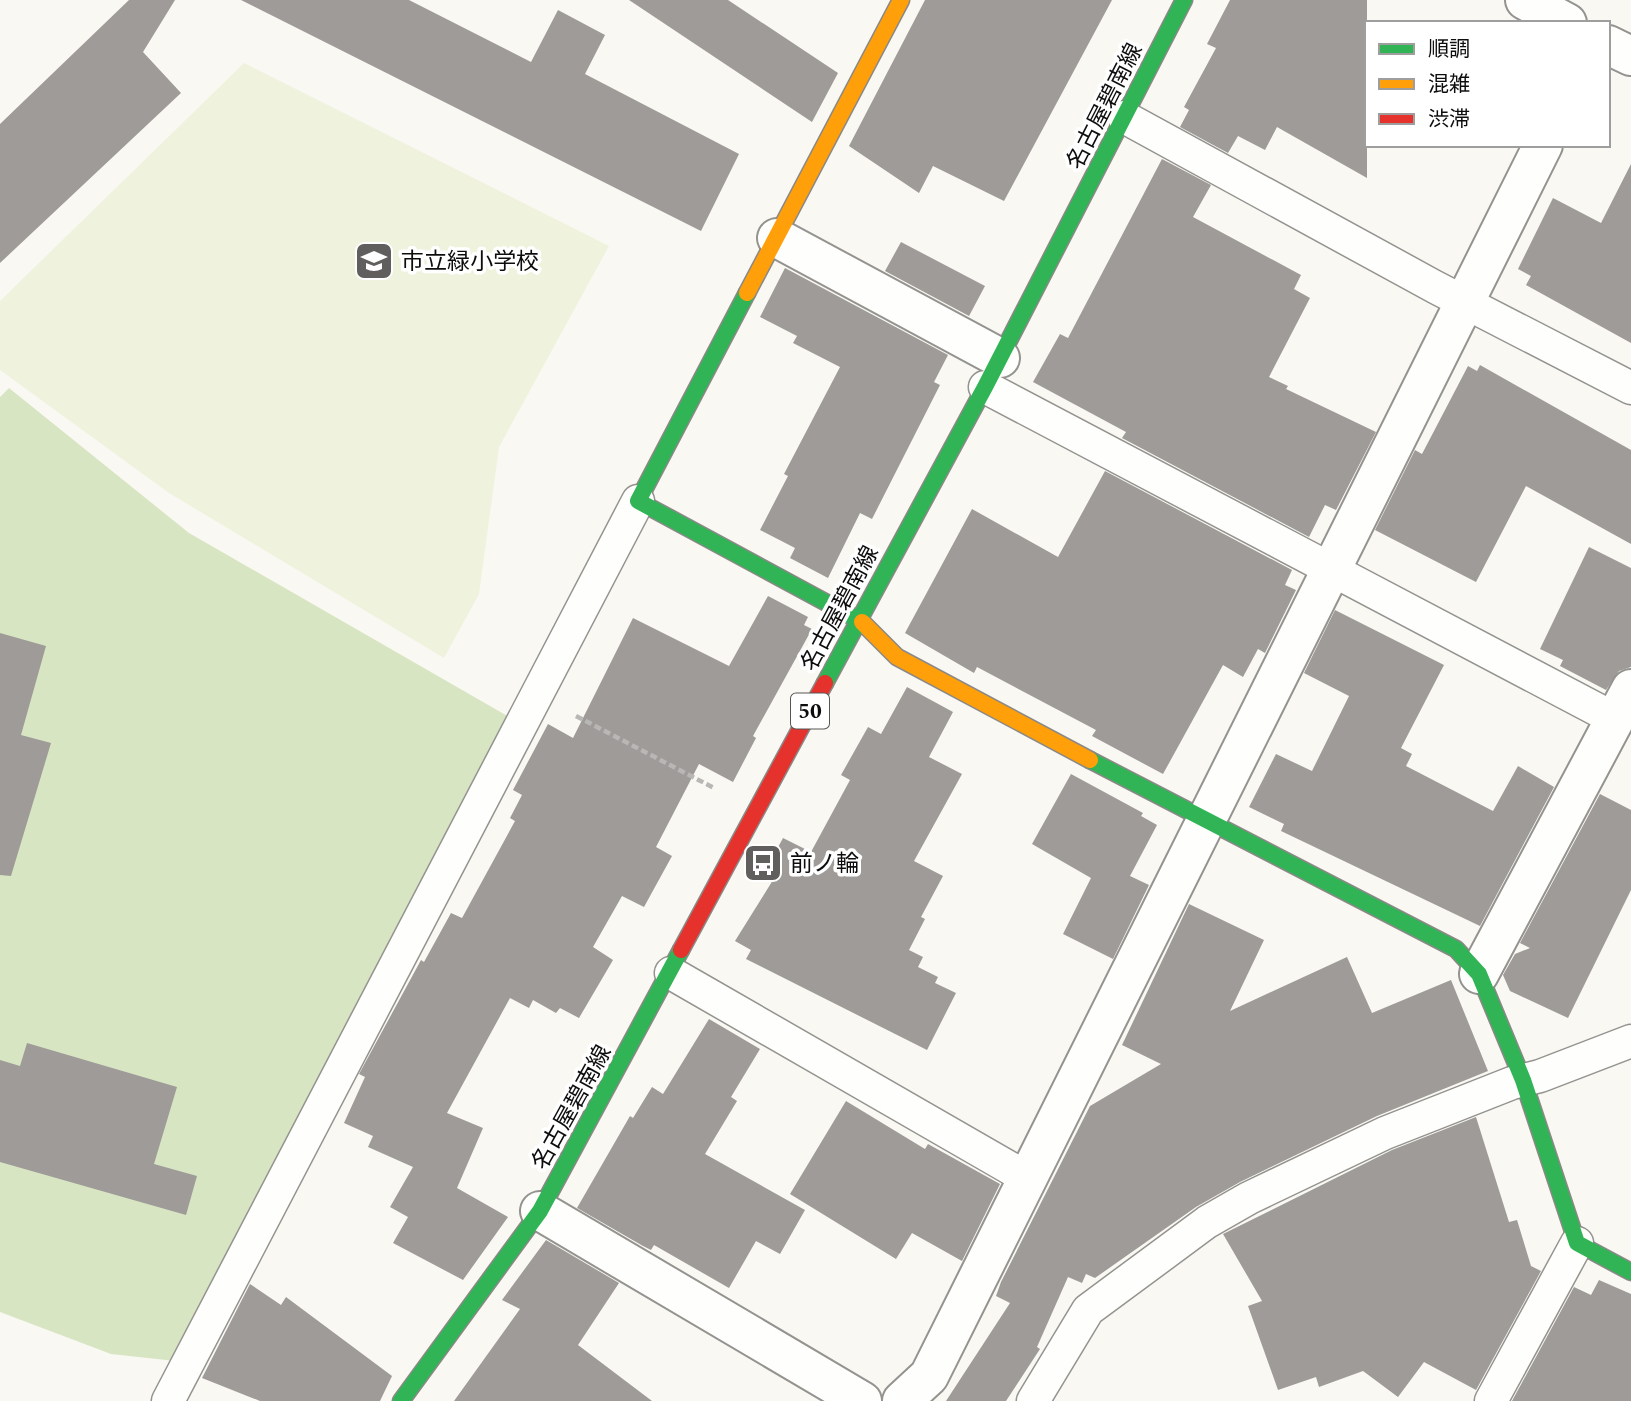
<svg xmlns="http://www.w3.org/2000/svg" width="1631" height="1401" font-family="Spectral,'Noto Sans JP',serif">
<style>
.forest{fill:#d8e5c3}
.pitch{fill:#eff2dd}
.building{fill:#9e9b98}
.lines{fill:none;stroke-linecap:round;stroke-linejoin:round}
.lane-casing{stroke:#949390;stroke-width:35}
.street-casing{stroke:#949390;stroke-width:42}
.fast-casing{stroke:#8a8987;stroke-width:19}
.slow-casing{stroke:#8a8987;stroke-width:19}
.jam-casing{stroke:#8a8987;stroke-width:19}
.path{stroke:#b8b7b6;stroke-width:4.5;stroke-dasharray:7 3.5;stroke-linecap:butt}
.lane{stroke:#fefefd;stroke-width:32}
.street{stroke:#fefefd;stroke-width:38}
.fast{stroke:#30b455;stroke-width:16}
.slow{stroke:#ff9f0a;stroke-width:16}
.jam{stroke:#e5322d;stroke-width:16}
.labels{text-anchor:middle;stroke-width:7;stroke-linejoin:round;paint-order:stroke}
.shield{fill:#fff;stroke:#565656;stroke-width:2}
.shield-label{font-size:21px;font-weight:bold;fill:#0d0d0d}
.street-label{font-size:23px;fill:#0d0d0d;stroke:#fff}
.poi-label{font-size:23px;fill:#0d0d0d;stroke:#fff;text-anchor:start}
</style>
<rect width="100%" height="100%" fill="#faf8f2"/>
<path class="forest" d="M 9,388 L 189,533 L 511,718 L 175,1361 L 111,1354 L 0,1312 L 0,397 Z"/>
<path class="pitch" d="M 244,63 L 609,246 L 499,447 L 479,594 L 444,658 L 169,493 L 0,370 L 0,301 Z"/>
<path class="building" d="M 129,0 L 175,0 L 143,52 L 181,93 L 0,263 L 0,124 Z
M 241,0 L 409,0 L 531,62 L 558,10 L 605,35 L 585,74 L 739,154 L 701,231 Z
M 629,0 L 728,0 L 838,73 L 812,122 Z
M 925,0 L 1112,0 L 1004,201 L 933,166 L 919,193 L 849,146 Z
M 1230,0 L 1367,0 L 1367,178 L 1277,127 L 1265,150 L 1238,136 L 1228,153 L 1180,127 L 1189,110 L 1184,107 L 1216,48 L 1207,44 Z
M 1162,159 L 1211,185 L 1193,217 L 1301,275 L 1294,289 L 1310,298 L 1269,377 L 1288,386 L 1286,389 L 1376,432 L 1336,510 L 1325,505 L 1309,537 L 1122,438 L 1126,432 L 1033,382 L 1060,334 L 1068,338 Z
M 1631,164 L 1631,343 L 1526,285 L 1531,276 L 1518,269 L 1553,198 L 1601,223 Z
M 901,242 L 985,286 L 969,316 L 885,271 Z
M 785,268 L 948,355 L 934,382 L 940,385 L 872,519 L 860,513 L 828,578 L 790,558 L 795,548 L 760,530 L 788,476 L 784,474 L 840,367 L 793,343 L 797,336 L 760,317 Z
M 1480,365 L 1631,450 L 1631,544 L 1526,486 L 1476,582 L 1375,530 L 1415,450 L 1422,454 L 1468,366 L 1477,371 Z
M 1105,471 L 1292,570 L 1285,585 L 1296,590 L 1265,653 L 1258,649 L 1243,677 L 1223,665 L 1163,774 L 1092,736 L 1096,730 L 977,667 L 974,673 L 905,633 L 972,509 L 1058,557 Z
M 1589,547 L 1631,568 L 1631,667 L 1619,671 L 1606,690 L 1560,666 L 1563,660 L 1540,649 Z
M 768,596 L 808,617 L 804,625 L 812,629 L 753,736 L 756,738 L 733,782 L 699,764 L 656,847 L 672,856 L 644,907 L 622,896 L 593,947 L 613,960 L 579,1018 L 560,1008 L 556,1013 L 533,1000 L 529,1008 L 510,998 L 447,1113 L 483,1128 L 457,1188 L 508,1217 L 463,1280 L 393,1243 L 408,1217 L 390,1207 L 413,1167 L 368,1147 L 373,1136 L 344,1123 L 365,1077 L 359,1074 L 421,960 L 424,962 L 451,913 L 462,918 L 515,821 L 510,818 L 522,795 L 513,790 L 548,724 L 573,738 L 633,618 L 729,666 Z
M 1335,610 L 1444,665 L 1401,748 L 1412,754 L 1406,766 L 1493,811 L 1518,766 L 1554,787 L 1480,926 L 1281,831 L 1284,824 L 1249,807 L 1276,754 L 1312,771 L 1349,696 L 1304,673 Z
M 0,633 L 46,646 L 21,735 L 51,743 L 11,876 L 0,875 Z
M 907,687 L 953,712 L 929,757 L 962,774 L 914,861 L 943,876 L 921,917 L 925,919 L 909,950 L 923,957 L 918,967 L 938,977 L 935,983 L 956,993 L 927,1050 L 746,959 L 751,950 L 735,941 L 773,880 L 763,875 L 783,838 L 811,852 L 850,780 L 841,775 L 868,727 L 881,734 Z
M 1071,774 L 1143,813 L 1141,816 L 1157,825 L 1130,876 L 1149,885 L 1113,959 L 1063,934 L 1091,878 L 1032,844 Z
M 1600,794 L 1631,810 L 1631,890 L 1568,1018 L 1510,991 L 1503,975 L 1515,954 L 1530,948 L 1520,943 Z
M 1189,904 L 1264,940 L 1230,1011 L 1347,957 L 1372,1013 L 1451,980 L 1488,1071 L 1377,1116 L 1240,1182 L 1196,1207 L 1095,1278 L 1086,1274 L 1082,1283 L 1068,1277 L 1037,1347 L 1040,1349 L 1006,1401 L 946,1401 L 1010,1303 L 996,1296 L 1001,1282 L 1090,1106 L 1161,1064 L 1122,1045 Z
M 709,1019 L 760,1049 L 731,1097 L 737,1101 L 705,1154 L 805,1210 L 780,1254 L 756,1241 L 729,1288 L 654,1245 L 651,1250 L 643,1246 L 577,1208 L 630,1116 L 633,1118 L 652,1087 L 663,1094 Z
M 27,1043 L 177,1087 L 154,1164 L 197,1176 L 186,1215 L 0,1162 L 0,1060 L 20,1066 Z
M 846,1101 L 925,1149 L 928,1144 L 1000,1184 L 962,1261 L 912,1233 L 896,1259 L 790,1194 Z
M 1476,1117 L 1509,1222 L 1517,1220 L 1531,1266 L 1541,1271 L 1476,1390 L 1424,1362 L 1398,1397 L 1363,1371 L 1319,1387 L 1316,1377 L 1278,1390 L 1248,1306 L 1262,1301 L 1223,1234 L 1392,1150 Z
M 546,1240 L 619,1283 L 578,1345 L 652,1401 L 454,1401 L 520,1309 L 502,1300 Z
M 1599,1280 L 1631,1294 L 1631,1401 L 1512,1401 L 1574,1287 L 1591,1295 Z
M 250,1284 L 281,1305 L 286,1297 L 392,1376 L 380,1401 L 260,1401 L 202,1378 Z"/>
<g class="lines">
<defs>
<path id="lane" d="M 1124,117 L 1435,287 L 1631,388
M 985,387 L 1615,719
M 671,973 L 1029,1179
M 168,1401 L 638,501
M 1033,1401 L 1088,1310 L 1207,1222 L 1249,1198 L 1385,1133 L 1512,1083 L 1540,1076 L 1631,1041
M 1491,1401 L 1577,1243"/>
<path id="street" d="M 1525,0 L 1567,23
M 1608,45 L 1631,56
M 777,238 L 1000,358
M 1479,974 L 1631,689
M 540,1211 L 862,1401
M 902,1401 L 929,1376 L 1543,145"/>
<path id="fast" d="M 747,293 L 638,501 L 862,622
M 825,683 L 985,387 L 1184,0
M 1090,760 L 1456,949 L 1479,974 L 1523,1080 L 1577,1243 L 1631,1272
M 401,1401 L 540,1211 L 681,950"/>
<path id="slow" d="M 747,293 L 901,0
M 862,622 L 897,657 L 1090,760"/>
<path id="jam" d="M 681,950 L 825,683"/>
</defs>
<use href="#lane" class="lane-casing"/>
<use href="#street" class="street-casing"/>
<use href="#fast" class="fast-casing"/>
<use href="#slow" class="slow-casing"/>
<use href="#jam" class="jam-casing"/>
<path class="path" d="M 576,716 L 714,788"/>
<use href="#lane" class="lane"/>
<use href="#street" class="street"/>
<use href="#fast" class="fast"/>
<use href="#slow" class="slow"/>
<use href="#jam" class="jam"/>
</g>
<defs>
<symbol id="school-square" viewBox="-11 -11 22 22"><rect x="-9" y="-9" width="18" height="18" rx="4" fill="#605f5d" stroke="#fff"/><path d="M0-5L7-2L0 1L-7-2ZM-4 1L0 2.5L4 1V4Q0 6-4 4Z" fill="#fff"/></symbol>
<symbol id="bus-square" viewBox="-11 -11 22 22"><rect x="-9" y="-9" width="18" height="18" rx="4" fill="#605f5d" stroke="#fff"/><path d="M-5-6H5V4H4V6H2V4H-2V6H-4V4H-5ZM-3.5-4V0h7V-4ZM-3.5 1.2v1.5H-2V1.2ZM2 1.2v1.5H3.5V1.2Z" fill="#fff"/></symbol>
</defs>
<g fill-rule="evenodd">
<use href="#school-square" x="352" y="239" width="44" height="44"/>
<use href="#bus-square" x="741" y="841" width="44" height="44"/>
</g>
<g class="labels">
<rect class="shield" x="791" y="693.5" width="38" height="35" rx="5"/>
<g class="shield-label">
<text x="810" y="718">50</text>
</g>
<g class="street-label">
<text transform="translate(1104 106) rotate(-63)" y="8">名古屋碧南線</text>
<text transform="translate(839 608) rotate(-62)" y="8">名古屋碧南線</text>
<text transform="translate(571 1107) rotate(-61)" y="8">名古屋碧南線</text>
</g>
<g class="poi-label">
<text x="401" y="269">市立緑小学校</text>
<text x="790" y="871">前ノ輪</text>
</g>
</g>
<rect x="1365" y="21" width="245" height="126" fill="#ffffff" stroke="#9e9e9e" stroke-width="2"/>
<rect x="1379" y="44" width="35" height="10" fill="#30b455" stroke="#9e9e9e" stroke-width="2"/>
<text x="1428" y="56" font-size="21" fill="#0d0d0d">順調</text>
<rect x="1379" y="79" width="35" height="10" fill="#ff9f0a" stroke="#9e9e9e" stroke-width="2"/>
<text x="1428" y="91" font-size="21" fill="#0d0d0d">混雑</text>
<rect x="1379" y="114" width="35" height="10" fill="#e5322d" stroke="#9e9e9e" stroke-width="2"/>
<text x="1428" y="126" font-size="21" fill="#0d0d0d">渋滞</text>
</svg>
